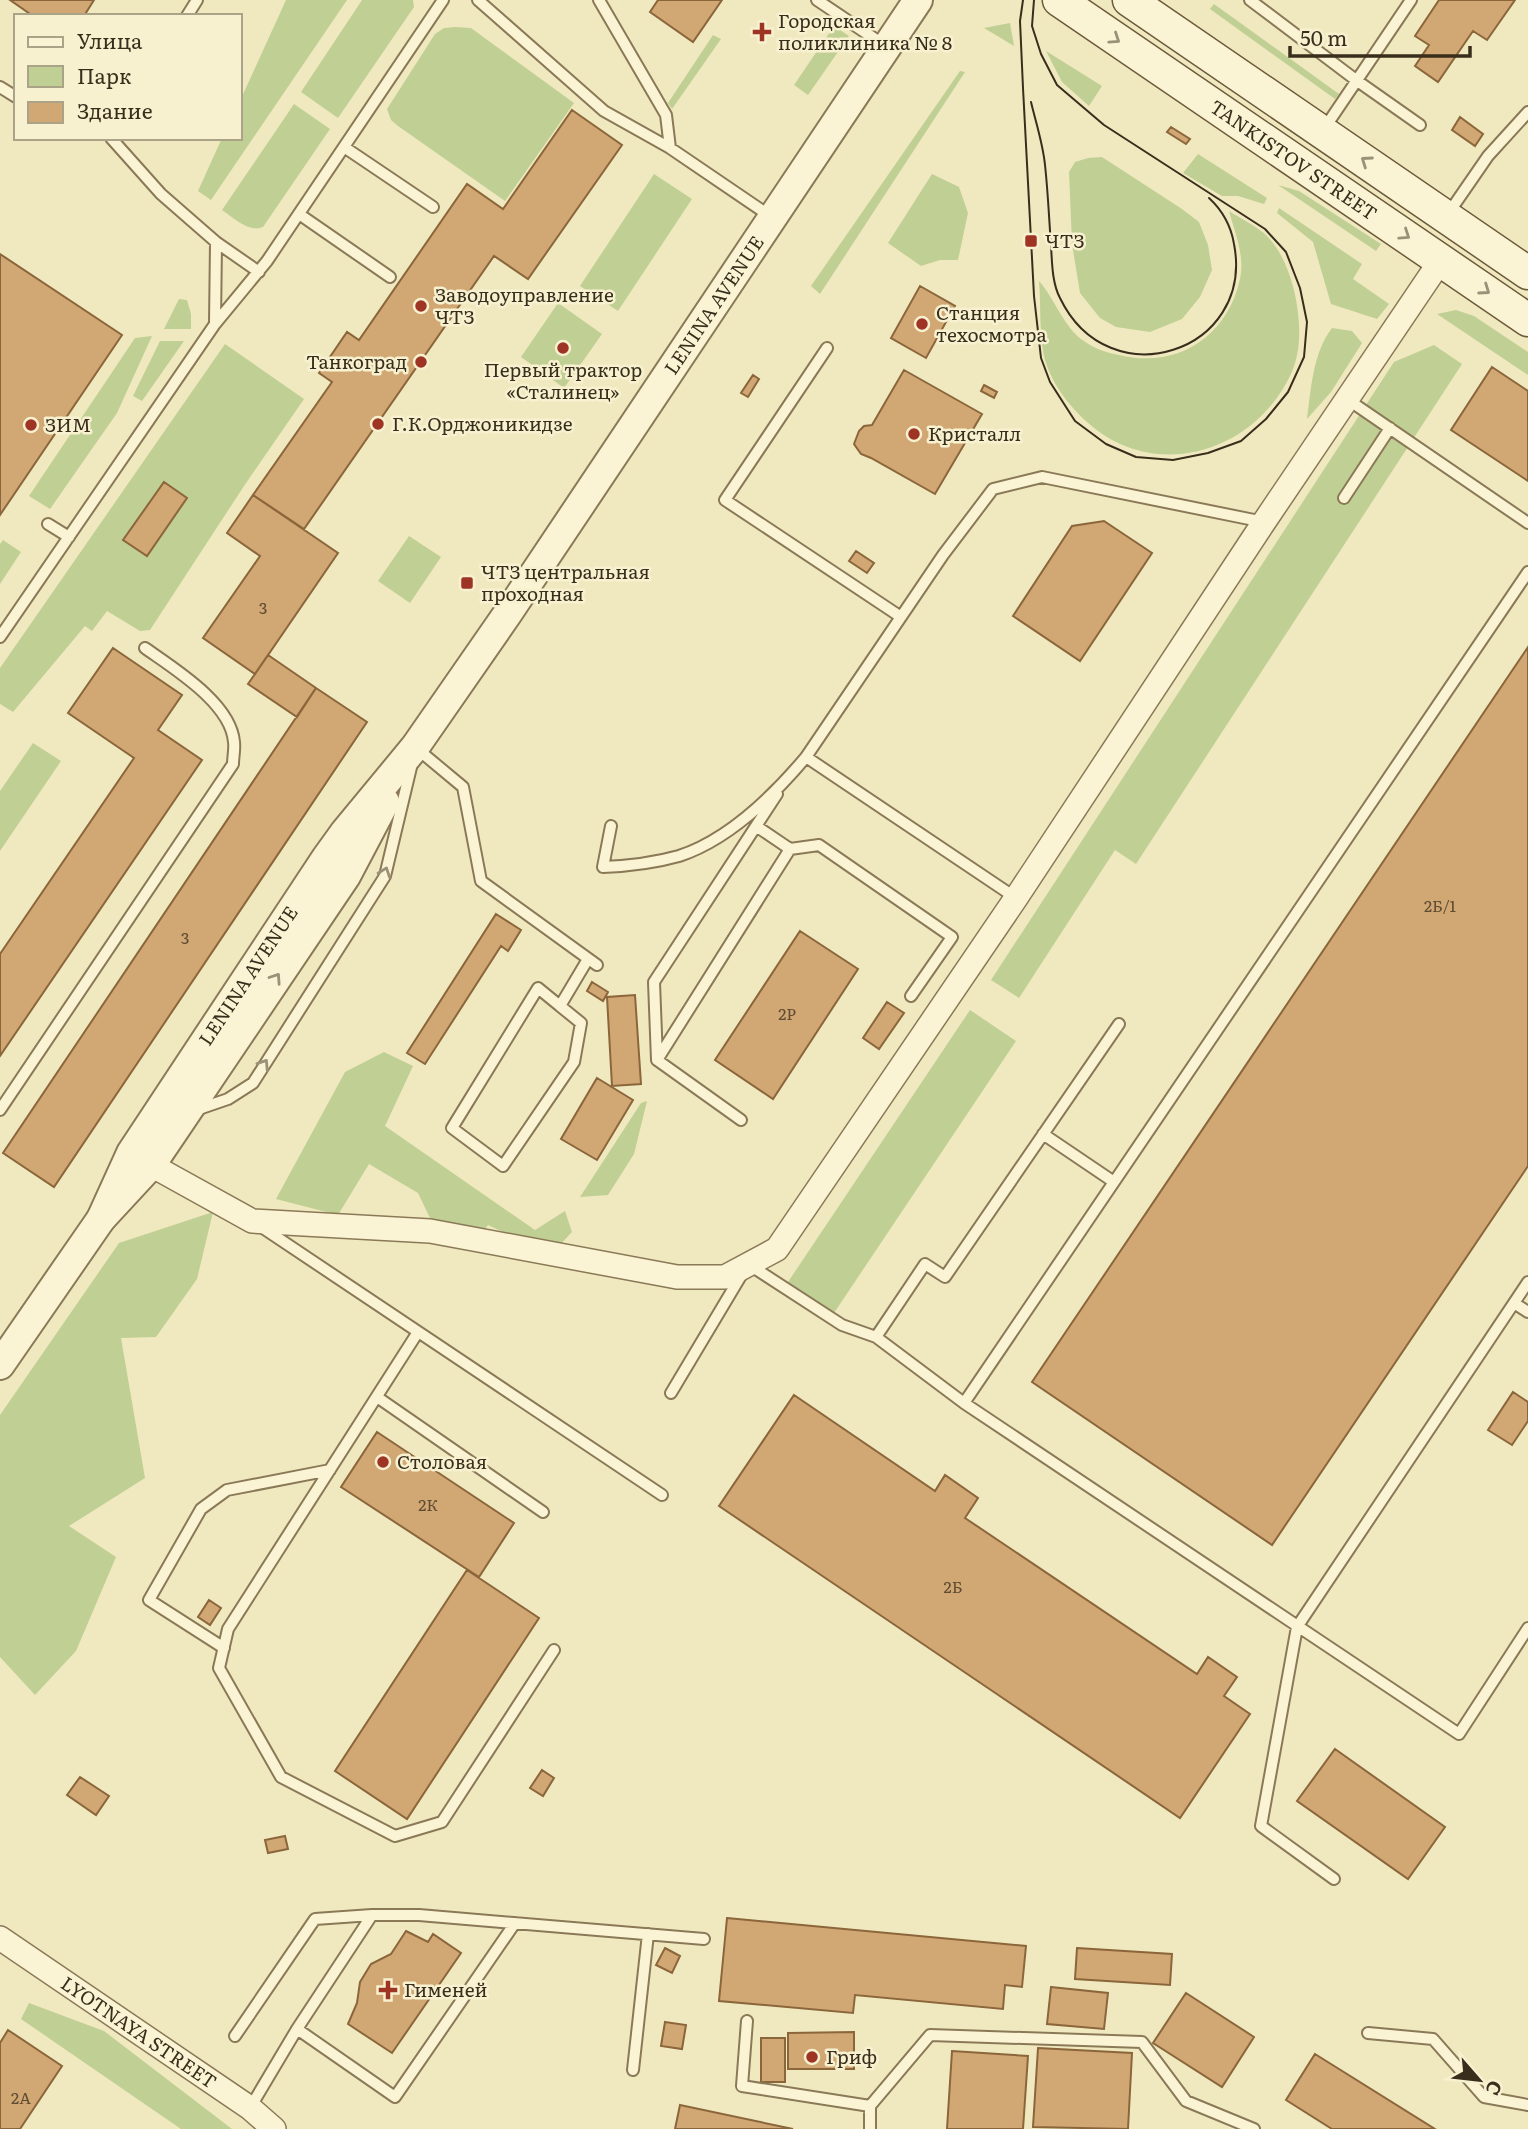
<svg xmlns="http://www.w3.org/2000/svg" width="1528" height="2129" font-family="Literata,serif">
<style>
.green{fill:#c0cf93}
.building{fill:#d1a774;stroke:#8b663b;stroke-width:2}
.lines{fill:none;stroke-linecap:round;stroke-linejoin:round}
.service-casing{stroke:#8a7957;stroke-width:14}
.minor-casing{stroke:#8a7957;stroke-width:26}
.tertiary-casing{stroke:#8a7957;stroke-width:32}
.secondary-casing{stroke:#6c5a3a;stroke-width:35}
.service{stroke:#fbf4d4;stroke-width:10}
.minor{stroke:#fbf4d4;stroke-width:23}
.tertiary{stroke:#fbf4d4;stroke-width:28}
.secondary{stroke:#fbf4d4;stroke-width:32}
.tram{stroke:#392e1c;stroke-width:2}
.oneway{stroke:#9a9178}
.poi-dot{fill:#9d3424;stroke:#f7f1d0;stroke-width:2.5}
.labels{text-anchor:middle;stroke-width:5;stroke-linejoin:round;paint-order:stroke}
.number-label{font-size:16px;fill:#5f4c32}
.poi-label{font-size:19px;fill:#392e1c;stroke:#f7f1d0;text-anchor:start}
.street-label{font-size:19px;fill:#392e1c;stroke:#f7f1d0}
</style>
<rect width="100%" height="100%" fill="#f0e9c0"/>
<path class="green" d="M 286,0 L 347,0 L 211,200 L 198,191 L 222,138 L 240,138 L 240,101 Z
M 362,0 L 413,0 L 414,7 L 338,118 L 301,92 Z
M 1214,4 L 1339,94 L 1335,99 L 1210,9 Z
M 1010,23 L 1014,46 L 984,28 Z
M 834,26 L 849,36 L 808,95 L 794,85 Z
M 455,27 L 471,28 L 574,103 L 505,201 L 398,126 L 391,120 L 387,109 L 435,34 L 444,28 Z
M 713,35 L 721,39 L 672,109 L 668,103 Z
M 1046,51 L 1102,86 L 1089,106 L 1062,82 Z
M 960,71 L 965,72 L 820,294 L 811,286 Z
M 294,104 L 330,129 L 263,227 C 249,233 234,218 222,210 Z
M 1198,154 L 1267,198 L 1264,204 L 1238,196 L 1222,196 L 1183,173 Z
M 1102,157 L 1182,209 L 1199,222 L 1208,245 L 1212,270 L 1200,297 L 1182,319 L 1150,332 L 1116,327 L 1100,318 L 1080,293 L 1072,244 L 1069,172 L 1075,162 L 1088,158 Z
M 654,174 L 692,199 L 618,311 L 580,286 Z
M 932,174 L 959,187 L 968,213 L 958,260 L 940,260 L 921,266 L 888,243 Z
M 1278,185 L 1299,191 L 1381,244 L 1376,251 Z
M 1279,208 L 1362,264 L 1353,279 L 1389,304 L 1377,319 L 1331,304 L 1313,242 L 1277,213 Z
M 1229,211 C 1240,218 1254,225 1265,234 C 1280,248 1289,270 1294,290 C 1300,316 1303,348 1291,374 C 1254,453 1154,483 1087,422 C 1068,405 1050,381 1044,356 C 1039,332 1041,305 1039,281 C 1055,299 1064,328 1084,341 C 1093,348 1107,353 1119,355 C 1176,369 1227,338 1240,279 C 1245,256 1235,233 1229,211 Z
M 179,299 L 187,300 L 191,314 L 191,329 L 164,329 Z
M 558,303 L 602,334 L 564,388 L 521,357 Z
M 1456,310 L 1474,316 L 1528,352 L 1528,375 L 1437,314 Z
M 1332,328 L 1352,331 L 1362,343 L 1331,392 L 1307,419 C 1311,389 1313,352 1332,328 Z
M 152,336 L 117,413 L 50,509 L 29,496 L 135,338 Z
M 160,341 L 184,341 L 142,401 L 133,396 Z
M 225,344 L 304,399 L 244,486 L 150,630 L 140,631 L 107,611 L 92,631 L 85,626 L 13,712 L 0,704 L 0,668 Z
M 1434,345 L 1462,364 L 1136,864 L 1115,850 L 1019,998 L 991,980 L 1394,362 Z
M 409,536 L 441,557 L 410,603 L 378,581 Z
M 3,540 L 21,552 L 0,584 L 0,544 Z
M 33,743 L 61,761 L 0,851 L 0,791 Z
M 970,1010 L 1016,1041 L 834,1313 L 788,1282 Z
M 384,1052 L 413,1066 L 385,1126 L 535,1230 L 565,1211 L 572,1232 L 555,1250 L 535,1247 L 488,1225 L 482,1233 L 430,1218 L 418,1193 L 369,1164 L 338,1215 L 276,1199 L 345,1072 Z
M 647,1101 L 634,1154 L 608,1195 L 580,1197 L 641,1103 Z
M 213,1212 L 197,1279 L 156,1337 L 121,1338 L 145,1478 L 69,1526 L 116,1557 L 76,1651 L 35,1695 L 0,1657 L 0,1415 L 119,1243 Z
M 29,2003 L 104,2031 L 232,2129 L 181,2129 L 21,2019 Z"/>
<path class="building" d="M 10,0 L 94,0 L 84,16 L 33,16 Z
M 658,0 L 722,0 L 693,42 L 650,12 Z
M 1439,0 L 1515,0 L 1487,40 L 1473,31 L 1438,82 L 1415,66 L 1429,45 L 1415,36 Z
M 572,110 L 622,145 L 528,279 L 494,256 L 304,529 L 253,495 L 332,382 L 319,373 L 347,332 L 359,340 L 467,184 L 503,209 Z
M 1460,117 L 1483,134 L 1475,146 L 1452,130 Z
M 1171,127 L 1190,139 L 1186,144 L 1167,132 Z
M 0,254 L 122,335 L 0,515 Z
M 920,286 L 955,306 L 926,358 L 891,338 Z
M 1492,367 L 1528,391 L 1528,481 L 1451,430 Z
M 904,370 L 982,414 L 935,494 L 871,458 L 861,454 L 854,444 L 859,431 L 864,426 L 872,425 Z
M 753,375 L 759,379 L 748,397 L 741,393 Z
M 984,385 L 997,392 L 994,398 L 981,391 Z
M 164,482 L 187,498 L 147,556 L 123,540 Z
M 253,495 L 338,553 L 255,674 L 203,638 L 260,556 L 227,533 Z
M 1104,521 L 1152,553 L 1080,661 L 1013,616 L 1072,526 Z
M 856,551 L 874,563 L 867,573 L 849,561 Z
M 1528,647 L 1528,1166 L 1272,1545 L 1032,1382 Z
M 113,648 L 182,695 L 158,730 L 202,760 L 0,1056 L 0,954 L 134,758 L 68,713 Z
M 268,655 L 316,688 L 297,717 L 248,684 Z
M 316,688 L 367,722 L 54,1187 L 3,1153 Z
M 496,914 L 521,930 L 508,951 L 501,946 L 425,1064 L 407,1053 Z
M 800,931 L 858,969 L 773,1099 L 715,1060 Z
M 592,982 L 608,992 L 603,1001 L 587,991 Z
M 635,995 L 641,1084 L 612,1086 L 607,997 Z
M 887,1002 L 904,1013 L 879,1049 L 863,1038 Z
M 597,1078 L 633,1100 L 597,1160 L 561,1139 Z
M 1513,1392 L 1528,1402 L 1528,1421 L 1512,1445 L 1488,1430 Z
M 794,1395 L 935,1491 L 945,1475 L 978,1498 L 965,1518 L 1197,1674 L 1208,1657 L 1237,1677 L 1224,1696 L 1250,1714 L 1180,1818 L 719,1506 Z
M 377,1432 L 514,1523 L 479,1577 L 341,1487 Z
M 467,1570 L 539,1618 L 407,1819 L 335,1771 Z
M 209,1600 L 221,1608 L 210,1625 L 198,1617 Z
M 1335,1749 L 1445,1827 L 1408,1879 L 1297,1801 Z
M 542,1770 L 554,1778 L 543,1796 L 530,1788 Z
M 80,1777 L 109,1796 L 96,1815 L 67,1795 Z
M 285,1836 L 288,1849 L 268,1853 L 265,1840 Z
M 727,1918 L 1026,1946 L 1022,1987 L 1005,1985 L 1003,2009 L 855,1995 L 853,2013 L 719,2001 Z
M 406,1931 L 428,1942 L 433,1934 L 461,1953 L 392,2053 L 348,2024 L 357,2003 L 360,1982 L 371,1964 L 391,1954 Z
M 665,1948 L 680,1956 L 672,1973 L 656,1965 Z
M 1077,1948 L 1172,1954 L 1170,1985 L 1075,1979 Z
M 1051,1987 L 1108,1993 L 1104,2029 L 1047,2024 Z
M 1186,1993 L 1254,2037 L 1222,2087 L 1153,2043 Z
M 665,2022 L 686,2025 L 682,2049 L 661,2046 Z
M 8,2030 L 62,2066 L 20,2129 L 0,2129 L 0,2043 Z
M 854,2032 L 854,2069 L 788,2069 L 788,2033 Z
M 761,2038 L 785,2038 L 785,2082 L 761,2082 Z
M 1038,2048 L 1132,2053 L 1128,2129 L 1033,2127 Z
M 952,2051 L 1028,2056 L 1023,2129 L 947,2129 Z
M 1315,2054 L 1435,2129 L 1332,2129 L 1286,2100 Z
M 680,2105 L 793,2129 L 675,2129 Z"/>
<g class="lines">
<defs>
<path id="service" d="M 478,0 L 604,111 L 670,148 L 770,216
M 599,0 L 666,115 L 670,148
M 817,0 L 884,45
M 1250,0 L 1356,80 L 1420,125
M 187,16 L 197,0
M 0,87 L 16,97
M 1324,129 L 1411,0
M 111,138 L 161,194 L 216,242 L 215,324
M 344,147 L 433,207
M 299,214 L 390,277
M 1448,214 L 1488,156 L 1528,112
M 216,242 L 259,272
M 827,348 L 725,500 L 901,617
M 1347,399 L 1528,523
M 1344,498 L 1390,428
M 48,524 L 69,537
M 0,637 L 215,324 L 267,261 L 443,0
M 415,747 L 463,787 L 481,881 L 597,965
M 806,757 L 1016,898
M 611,826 L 603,867 C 629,866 654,863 679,856 C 728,840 774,795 806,757 L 943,555 L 993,489 L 1042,477 L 1264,522
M 756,826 L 790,849 L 819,845 L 952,937 L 911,996
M 560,1006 L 581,1023 L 574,1062 L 503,1166 L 452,1128 L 538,988 L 560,1006 L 588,959
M 657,1060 L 654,982 L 777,794
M 0,1110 L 233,764 C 233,757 235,749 234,742 C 231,703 173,668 145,648
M 196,1110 L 228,1099 L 253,1083 L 385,876 L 412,763
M 741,1120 L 657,1060 L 790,849
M 1043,1134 L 1114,1182
M 260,1226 L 662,1495
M 1514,1303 L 1528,1312
M 418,1332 L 228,1629 L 219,1668 L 281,1777 L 395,1836 L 442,1822 L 554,1650
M 876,1337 L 925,1264 L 945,1277 L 1119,1024
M 671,1393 L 748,1264 L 842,1325 L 876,1337 L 964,1403 L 1459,1734 L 1528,1628
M 377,1397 L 543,1512
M 964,1403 L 1528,572
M 224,1648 L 149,1600 L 201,1509 L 227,1490 L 330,1470
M 1334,1879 L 1261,1826 L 1297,1627 L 1528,1282
M 747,2021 L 742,2086 L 870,2106 L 930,2035 L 1142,2042 L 1186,2101 L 1254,2129
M 297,2029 L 395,2097 L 515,1923
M 1368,2033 L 1433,2039 L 1484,2097 L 1528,2105
M 235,2036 L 315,1919 L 372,1915
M 633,2070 L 648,1934
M 250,2108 L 297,2029 L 372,1915 L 419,1915 L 704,1939
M 870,2129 L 870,2106"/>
<g id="minor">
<path d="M 151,1165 L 252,1221 L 430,1231 L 677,1277 L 725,1277 L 777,1249 L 1016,898 L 1264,522 L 1441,260"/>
<path id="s1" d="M 0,1938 L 250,2108 L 274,2129"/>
</g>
<g id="tertiary">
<path id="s2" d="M 101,1219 L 131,1153 L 326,858 L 344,833 L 415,747 L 508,613 L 918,0"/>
<path d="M 0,1365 L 101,1219 L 151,1165 L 346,876 L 385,802"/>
</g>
<g id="secondary">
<path id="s3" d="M 1059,0 L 1528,320"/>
<path d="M 1129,0 L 1528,273"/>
</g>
</defs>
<use href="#service" class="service-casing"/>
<use href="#minor" class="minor-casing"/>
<use href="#tertiary" class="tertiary-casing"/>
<use href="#secondary" class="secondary-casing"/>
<use href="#service" class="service"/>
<use href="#minor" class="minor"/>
<use href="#tertiary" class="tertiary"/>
<use href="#secondary" class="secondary"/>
<path class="tram" d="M 1023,0 L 1020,21 L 1023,88 L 1034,296 L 1041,358 L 1050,382 L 1075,421 L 1106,444 L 1136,457 L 1173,460 L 1208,453 L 1241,441 L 1266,419 L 1288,392 L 1304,357 L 1307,322 L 1300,288 L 1286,252 L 1265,229 L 1104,125 L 1057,85 L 1041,54 L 1032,26 L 1034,0
M 1031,102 C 1036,123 1043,144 1045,165 C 1048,192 1049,219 1051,245 C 1052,262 1052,283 1060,298 C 1109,400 1255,352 1234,244 C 1231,226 1222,210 1209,198"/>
</g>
<defs><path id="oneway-chevron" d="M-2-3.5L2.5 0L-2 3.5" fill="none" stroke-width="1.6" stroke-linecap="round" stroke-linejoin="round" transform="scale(1.75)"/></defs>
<g class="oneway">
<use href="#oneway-chevron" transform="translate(1115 39) rotate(34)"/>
<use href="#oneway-chevron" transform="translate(1366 161) rotate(-145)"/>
<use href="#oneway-chevron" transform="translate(1405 235) rotate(34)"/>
<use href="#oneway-chevron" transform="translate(1485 290) rotate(35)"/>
<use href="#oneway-chevron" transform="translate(385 872) rotate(-70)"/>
<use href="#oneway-chevron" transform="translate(276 978) rotate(-56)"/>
<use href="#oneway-chevron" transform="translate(264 1064) rotate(-57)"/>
</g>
<g class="poi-dot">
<path d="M758.5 21.5h7v7h7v7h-7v7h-7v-7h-7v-7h7z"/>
<rect x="1024" y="234" width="14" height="14" rx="3.5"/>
<circle cx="421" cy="306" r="7"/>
<circle cx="922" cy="324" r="7"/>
<circle cx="563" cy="348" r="7"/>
<circle cx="421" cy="362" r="7"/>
<circle cx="378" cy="424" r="7"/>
<circle cx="31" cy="425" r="7"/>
<circle cx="914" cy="434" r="7"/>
<rect x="460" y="576" width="14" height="14" rx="3.5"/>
<circle cx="383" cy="1462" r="7"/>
<path d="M384.5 1979.5h7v7h7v7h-7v7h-7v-7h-7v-7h7z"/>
<circle cx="812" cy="2057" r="7"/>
</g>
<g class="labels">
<g class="number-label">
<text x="263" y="614">3</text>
<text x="1440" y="912">2Б/1</text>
<text x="185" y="944">3</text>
<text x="787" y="1020">2Р</text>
<text x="428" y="1511">2К</text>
<text x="953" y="1593">2Б</text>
<text x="21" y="2104">2А</text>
</g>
<g class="poi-label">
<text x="778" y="28">Городская<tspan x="778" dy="22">поликлиника № 8</tspan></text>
<text x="1045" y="248">ЧТЗ</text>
<text x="435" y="302">Заводоуправление<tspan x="435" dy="22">ЧТЗ</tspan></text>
<text x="936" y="320">Станция<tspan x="936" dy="22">техосмотра</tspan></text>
<text x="407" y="369" text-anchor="end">Танкоград</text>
<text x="563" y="377" text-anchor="middle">Первый трактор<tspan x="563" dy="22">«Сталинец»</tspan></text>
<text x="392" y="431">Г.К.Орджоникидзе</text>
<text x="45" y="432">ЗИМ</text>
<text x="928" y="441">Кристалл</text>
<text x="481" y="579">ЧТЗ центральная<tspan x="481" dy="22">проходная</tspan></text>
<text x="397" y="1469">Столовая</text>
<text x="404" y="1997">Гименей</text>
<text x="826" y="2064">Гриф</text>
</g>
<g class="street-label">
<text dy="7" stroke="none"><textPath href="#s3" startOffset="284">TANKISTOV STREET</textPath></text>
<text dy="7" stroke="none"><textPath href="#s2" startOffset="1102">LENINA AVENUE</textPath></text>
<text dy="7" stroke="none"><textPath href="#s2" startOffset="285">LENINA AVENUE</textPath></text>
<text dy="7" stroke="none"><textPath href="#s1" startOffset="168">LYOTNAYA STREET</textPath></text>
</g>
</g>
<rect x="14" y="14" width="228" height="126" fill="#f7f1d0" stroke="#aba388" stroke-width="2"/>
<rect x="28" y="37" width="35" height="10" fill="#fbf4d4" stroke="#aba388" stroke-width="2"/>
<text x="77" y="49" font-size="21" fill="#392e1c">Улица</text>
<rect x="28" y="66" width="35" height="21" fill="#c0cf93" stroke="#aba388" stroke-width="2"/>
<text x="77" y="84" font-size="21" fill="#392e1c">Парк</text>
<rect x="28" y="102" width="35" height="21" fill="#d1a774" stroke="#aba388" stroke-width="2"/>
<text x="77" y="119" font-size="21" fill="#392e1c">Здание</text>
<g transform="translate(1479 2080) rotate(118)" stroke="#f7f1d0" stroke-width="5" paint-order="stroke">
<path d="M0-5L12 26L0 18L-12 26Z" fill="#392e1c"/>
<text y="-10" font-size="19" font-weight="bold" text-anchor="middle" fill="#392e1c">С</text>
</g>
<path d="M1290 46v10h180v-10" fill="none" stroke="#392e1c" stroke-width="3.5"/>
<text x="1300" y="46" font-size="21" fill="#392e1c" stroke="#f7f1d0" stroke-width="5" paint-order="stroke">50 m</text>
</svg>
